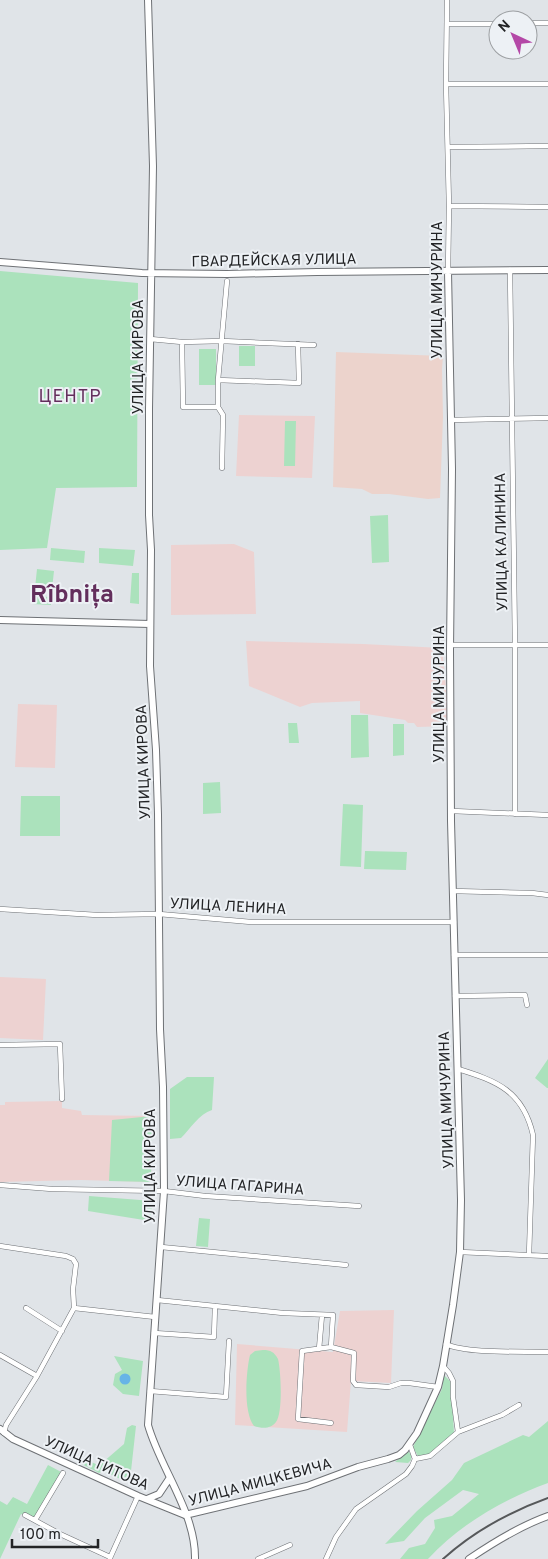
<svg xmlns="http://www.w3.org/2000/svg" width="548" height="1559" font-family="Overpass,sans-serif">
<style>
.commercial{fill:#ecd3cc}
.education{fill:#edd2d1}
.green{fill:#abe2bc}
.water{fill:#67b4e6}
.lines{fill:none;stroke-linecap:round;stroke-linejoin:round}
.street-casing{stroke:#6e7175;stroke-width:5.5}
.secondary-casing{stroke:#6e7175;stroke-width:8}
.street{stroke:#fff;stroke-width:4.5}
.secondary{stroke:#fff;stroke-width:6}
.rail{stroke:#56585a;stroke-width:2}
.labels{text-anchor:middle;stroke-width:4;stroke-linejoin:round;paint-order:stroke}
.street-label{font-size:15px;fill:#232426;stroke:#edf1f5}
.quarter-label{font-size:18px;letter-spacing:1px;fill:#632e5c;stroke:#edf1f5}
.town-label{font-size:25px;font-weight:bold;fill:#632e5c;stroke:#edf1f5}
</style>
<rect width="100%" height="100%" fill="#e0e4e8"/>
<path class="commercial" d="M 336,352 L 443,356 L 442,369 L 443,417 L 440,498 L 428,499 L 389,494 L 372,494 L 362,489 L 333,487 Z"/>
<path class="education" d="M 239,415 L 315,416 L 312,478 L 236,476 Z
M 234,544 L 254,552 L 256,614 L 171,615 L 171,545 Z
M 246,641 L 363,644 L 442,648 L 450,726 L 417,727 L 414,723 L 408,723 L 405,720 L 360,713 L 360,701 L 312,703 L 300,707 L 249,686 Z
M 18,704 L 57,705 L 55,768 L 15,767 Z
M 0,977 L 46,979 L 43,1040 L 0,1038 Z
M 62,1101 L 62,1108 L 81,1111 L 82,1115 L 152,1116 L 151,1182 L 81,1180 L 0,1182 L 0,1105 L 5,1105 L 5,1102 Z
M 394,1310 L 391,1383 L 351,1381 L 347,1432 L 235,1425 L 237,1344 L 333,1352 L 340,1311 Z"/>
<path class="green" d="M 0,271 L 138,283 L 137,487 L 56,488 L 47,548 L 0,550 Z
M 239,346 L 255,346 L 255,366 L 239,366 Z
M 199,349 L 216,349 L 216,385 L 199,385 Z
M 285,421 L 296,421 L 295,466 L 284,466 Z
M 388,515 L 389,562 L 372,563 L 370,516 Z
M 51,548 L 85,551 L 84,563 L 50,560 Z
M 99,548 L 135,550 L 133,566 L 99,563 Z
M 37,569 L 54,571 L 52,589 L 35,588 Z
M 132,573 L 139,573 L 139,604 L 130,603 Z
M 34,596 L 51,597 L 51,605 L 32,604 Z
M 351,715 L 368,715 L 369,757 L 351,758 Z
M 288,723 L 297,723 L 299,743 L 289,743 Z
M 393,724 L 404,724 L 404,755 L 393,756 Z
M 220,782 L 221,813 L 203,814 L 203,783 Z
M 21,796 L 60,796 L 60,836 L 20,836 Z
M 343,804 L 363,805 L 361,867 L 340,866 Z
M 365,851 L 407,852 L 406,870 L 364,869 Z
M 548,1059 L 548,1088 L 547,1088 L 535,1078 Z
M 187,1077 L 214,1077 L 212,1110 C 199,1114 190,1129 181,1138 L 170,1139 L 170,1089 Z
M 152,1116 L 151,1182 L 109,1181 L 112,1120 Z
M 89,1196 L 153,1201 L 150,1221 L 88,1211 Z
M 199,1218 L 210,1219 L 208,1247 L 196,1246 Z
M 263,1350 C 271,1350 274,1352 278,1359 C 281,1371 283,1413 276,1422 C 270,1430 261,1428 254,1426 C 243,1412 246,1372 250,1355 L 255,1351 Z
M 114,1356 L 143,1361 L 139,1396 L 123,1394 L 113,1385 L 115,1374 L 122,1370 Z
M 444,1375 L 451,1382 L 454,1433 L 429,1456 L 419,1458 L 413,1447 L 442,1389 Z
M 548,1421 L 548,1483 C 504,1499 460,1524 428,1559 L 400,1559 L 409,1548 L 425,1544 L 435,1528 L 434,1520 L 452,1516 L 479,1494 L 463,1490 L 425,1518 L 404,1541 L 385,1544 L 417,1511 L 452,1480 L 464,1463 L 523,1435 L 529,1437 Z
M 132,1425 L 136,1426 L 130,1480 L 127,1482 L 103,1471 L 99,1473 L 78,1462 L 82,1458 L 98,1465 L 102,1463 L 124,1444 L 127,1428 Z
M 408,1451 L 411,1455 L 411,1460 L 408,1463 L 395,1462 Z
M 48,1465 L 63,1473 L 35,1520 L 21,1514 L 0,1559 L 0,1501 L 7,1505 L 13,1497 L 27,1504 Z"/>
<path class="water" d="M119.5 1379a5.5 5.5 0 1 1 11 0a5.5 5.5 0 1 1-11 0Z"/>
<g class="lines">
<defs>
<path id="street" d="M 447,0 L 446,84 L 449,206 L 448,272
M 528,23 L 548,23
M 447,24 L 498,24
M 446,84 L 548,84
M 448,147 L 548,146
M 449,206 L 548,207
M 510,270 L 515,645 L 515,814
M 150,339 L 182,342 L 222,341 L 314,345
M 182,342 L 183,407 L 218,407 L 223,415 L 222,468
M 218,380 L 299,383 L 298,344
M 218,407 L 218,380 L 227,281
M 451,420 L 548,418
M 450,645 L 548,645
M 452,811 L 548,815
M 453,891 L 532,893 L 548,895
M 0,909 L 97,915 L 159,914 L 251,922 L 454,922
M 454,955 L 548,955
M 455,996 L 525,995 L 527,1005
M 0,1045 L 60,1044 L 62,1099
M 458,1069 C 497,1081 523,1091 533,1135 L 529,1255
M 0,1185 L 52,1189 L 164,1191 L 205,1196 L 359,1206
M 0,1246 L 66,1256 L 73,1259 L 76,1264 L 73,1289 L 74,1308 L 37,1376 L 6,1425 L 4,1433
M 161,1247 L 346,1265
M 460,1252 L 548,1256
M 157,1300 L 283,1313 L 333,1315 L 331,1347 L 302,1351 L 298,1419 L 331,1423
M 26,1308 L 62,1331
M 74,1308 L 155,1317
M 154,1333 L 214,1337 L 215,1306
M 446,1344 C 467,1354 523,1351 548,1352
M 331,1347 L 354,1353 L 353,1381 L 356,1385 L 389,1387 L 401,1383 L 409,1383 L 438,1387
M 319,1349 L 322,1315
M 0,1355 L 37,1376
M 443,1366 L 449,1373 L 453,1381 L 453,1397 L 458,1432
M 150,1391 L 226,1397 L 229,1341
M 410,1445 L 415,1459 L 430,1456 L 458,1432 L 502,1415 L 519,1405
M 25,1515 L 60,1534 L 110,1557
M 35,1520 L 63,1473
M 110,1558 L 138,1496
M 258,1559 L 290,1545
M 326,1559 L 336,1537 L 356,1509 L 406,1474 L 412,1466 L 415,1459"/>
<path id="secondary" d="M 148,0 L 153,166 L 149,409 L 149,515 L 151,550 L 150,666 L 156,750 L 158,814 L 160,1029 L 163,1087 L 164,1191 L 148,1425 C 160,1468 196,1513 195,1559
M 0,262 L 142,273 L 227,274 L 317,272 L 548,270
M 0,620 L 150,624
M 0,1429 L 13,1439 L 138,1496 L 185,1515
M 147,1499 L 159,1494 L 169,1479
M 185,1515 L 307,1486 L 358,1467 L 388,1459 L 399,1455 L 405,1450 L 417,1433 L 438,1387 L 443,1366 L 453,1305 L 460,1252 L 461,1200 L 451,821 L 450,650 L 452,469 L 448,272
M 469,1559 C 494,1542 520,1526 548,1516"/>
</defs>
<use href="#street" class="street-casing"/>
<use href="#secondary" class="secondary-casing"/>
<use href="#street" class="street"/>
<use href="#secondary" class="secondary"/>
<path class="rail" d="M 443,1559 C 474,1531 509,1512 548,1498"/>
</g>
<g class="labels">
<g class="street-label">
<text transform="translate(274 260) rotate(-1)" y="5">ГВАРДЕЙСКАЯ УЛИЦА</text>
<text transform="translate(437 290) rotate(-90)" y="5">УЛИЦА МИЧУРИНА</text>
<text transform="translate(138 357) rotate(-90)" y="5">УЛИЦА КИРОВА</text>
<text transform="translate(501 542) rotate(-91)" y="5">УЛИЦА КАЛИНИНА</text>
<text transform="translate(439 694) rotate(-90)" y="5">УЛИЦА МИЧУРИНА</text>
<text transform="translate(143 762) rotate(-92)" y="5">УЛИЦА КИРОВА</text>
<text transform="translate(228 906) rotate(3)" y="5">УЛИЦА ЛЕНИНА</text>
<text transform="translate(446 1100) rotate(-92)" y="5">УЛИЦА МИЧУРИНА</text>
<text transform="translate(150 1166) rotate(-90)" y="5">УЛИЦА КИРОВА</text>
<text transform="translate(240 1185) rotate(4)" y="5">УЛИЦА ГАГАРИНА</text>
<text transform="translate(97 1463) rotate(24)" y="5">УЛИЦА ТИТОВА</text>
<text transform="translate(260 1482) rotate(-15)" y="5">УЛИЦА МИЦКЕВИЧА</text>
</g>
<g class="quarter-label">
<text x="70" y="402">ЦЕНТР</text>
</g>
<g class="town-label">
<text x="72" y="602">Rîbnița</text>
</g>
</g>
<g transform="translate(513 35) rotate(316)"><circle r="24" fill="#edf1f5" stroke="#9c9fa2"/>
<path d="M0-4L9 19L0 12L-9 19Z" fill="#b448a7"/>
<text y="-8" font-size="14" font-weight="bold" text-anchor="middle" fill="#232426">N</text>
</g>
<path d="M12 1539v8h86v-8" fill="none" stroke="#232426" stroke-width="2.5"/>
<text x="20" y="1539" font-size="15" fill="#232426" stroke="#edf1f5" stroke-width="4" paint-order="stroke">100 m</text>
</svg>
